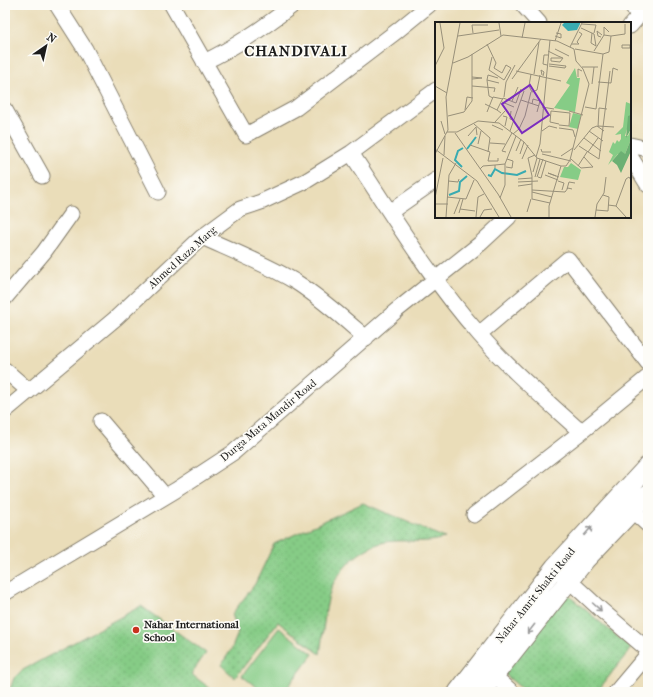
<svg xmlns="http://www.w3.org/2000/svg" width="653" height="697" font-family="'IM FELL French Canon',serif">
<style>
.grass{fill:#86cc86;stroke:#517451}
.park{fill:url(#park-dots);stroke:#517451}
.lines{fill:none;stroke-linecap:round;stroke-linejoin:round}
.minor-casing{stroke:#837c6a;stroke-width:17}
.tertiary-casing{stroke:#837c6a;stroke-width:21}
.minor{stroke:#fff;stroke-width:15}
.tertiary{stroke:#fff;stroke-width:19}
.oneway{stroke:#999}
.poi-dot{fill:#c8321e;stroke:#fdfcf7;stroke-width:1.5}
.labels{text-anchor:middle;stroke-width:3.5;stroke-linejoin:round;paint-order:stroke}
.street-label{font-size:11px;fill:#1c1c1c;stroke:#fdfcf7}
.poi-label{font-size:11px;font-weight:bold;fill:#1c1c1c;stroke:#fdfcf7;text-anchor:start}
.district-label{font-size:15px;font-weight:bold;letter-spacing:1px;fill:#1c1c1c;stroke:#fdfcf7}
.inset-river{fill:none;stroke:#39abb1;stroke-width:2}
.inset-road{fill:none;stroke:#98907a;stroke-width:1}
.view{fill:#7b2cbf;fill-opacity:0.15;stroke:#7b2cbf;stroke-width:2}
.inset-edge{fill:none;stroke:#1c1c1c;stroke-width:2}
</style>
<defs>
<pattern id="park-dots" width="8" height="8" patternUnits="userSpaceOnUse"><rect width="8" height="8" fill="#86cc86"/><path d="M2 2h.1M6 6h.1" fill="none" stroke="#73af73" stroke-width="1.8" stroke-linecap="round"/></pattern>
</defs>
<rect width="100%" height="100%" fill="#fdfcf7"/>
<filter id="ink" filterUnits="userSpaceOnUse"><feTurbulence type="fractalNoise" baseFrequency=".025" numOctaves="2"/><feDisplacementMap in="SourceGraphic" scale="8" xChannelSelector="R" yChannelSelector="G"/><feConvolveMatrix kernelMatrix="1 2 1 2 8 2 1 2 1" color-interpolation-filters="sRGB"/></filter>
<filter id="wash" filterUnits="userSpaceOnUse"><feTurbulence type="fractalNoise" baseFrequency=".012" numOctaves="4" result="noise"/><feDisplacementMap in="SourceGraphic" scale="16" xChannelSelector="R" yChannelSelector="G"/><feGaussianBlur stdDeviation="0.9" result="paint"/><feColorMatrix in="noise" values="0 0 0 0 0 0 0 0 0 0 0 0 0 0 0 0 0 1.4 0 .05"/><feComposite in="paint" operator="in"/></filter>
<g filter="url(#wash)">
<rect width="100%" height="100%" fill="#eaddb9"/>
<path class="grass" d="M 279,628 L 313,654 L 284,692 L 263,692 L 242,676 Z"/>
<path class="park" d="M 363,503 L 445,538 C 439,539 433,541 427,541 C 410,542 398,539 381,543 C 360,549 343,566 333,584 C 325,601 323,635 320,654 L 278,622 L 235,678 L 221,665 L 231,650 L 238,633 L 232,614 L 255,584 L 274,544 Z
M 562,590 L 631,648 L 597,692 L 526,692 L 502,672 Z
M 141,606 L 206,653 L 191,674 L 215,692 L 9,692 L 14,678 L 23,670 Z"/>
</g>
<g filter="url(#ink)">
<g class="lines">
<defs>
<path id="minor" d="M 57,5 L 85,49 L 158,192
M 172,5 L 246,135 L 296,108 L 397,31 L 429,5
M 523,5 L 539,23
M 630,26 L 636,19 L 637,14 L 632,5
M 204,62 C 236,47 264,27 293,5
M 5,110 L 42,176
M 630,145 L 648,149
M 351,153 C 392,215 430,278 479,334 C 509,369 546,400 581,432
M 630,156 L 648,185
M 390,212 L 436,180
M 202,237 C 233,251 266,264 296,282 C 321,298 343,318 366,338
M 5,298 L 44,252 L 71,214
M 479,334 L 568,259 L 648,363
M 5,370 L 29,391
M 5,411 L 116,318 L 202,237 L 240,209 L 261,202 L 306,181 L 351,153 L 436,90
M 101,421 L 165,496
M 624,503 L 648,525
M 474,515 L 581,432 L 648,377
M 561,573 L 600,609 L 648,650
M 5,593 L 176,490 L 234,452 L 397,310 L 481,243 L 509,217
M 486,669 L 512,692
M 616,692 L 648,654"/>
<path id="tertiary" d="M 458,692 L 555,567 L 648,466
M 481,692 L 585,560 L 648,494"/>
</defs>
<use href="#minor" class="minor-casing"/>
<use href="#tertiary" class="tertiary-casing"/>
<use href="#minor" class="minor"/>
<use href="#tertiary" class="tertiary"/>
</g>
<defs><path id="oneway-shaft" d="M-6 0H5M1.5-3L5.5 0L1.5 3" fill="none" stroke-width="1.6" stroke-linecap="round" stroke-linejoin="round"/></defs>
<g class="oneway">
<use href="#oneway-shaft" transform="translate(588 531) rotate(-48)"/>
<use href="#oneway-shaft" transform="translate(597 607) rotate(42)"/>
<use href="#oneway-shaft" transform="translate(531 629) rotate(128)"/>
</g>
</g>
<circle class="poi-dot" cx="136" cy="630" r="4"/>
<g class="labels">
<g class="street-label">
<text transform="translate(182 257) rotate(-42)" y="4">Ahmed Raza Marg</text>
<text transform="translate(268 420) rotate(-40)" y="4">Durga Mata Mandir Road</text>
<text transform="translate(535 595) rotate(-51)" y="4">Nahar Amrit Shakti Road</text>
</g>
<g class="poi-label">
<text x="144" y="628">Nahar International<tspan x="144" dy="13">School</tspan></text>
</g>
<g class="district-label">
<text x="296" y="56">CHANDIVALI</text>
</g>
</g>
<g transform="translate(435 22)">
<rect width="196" height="196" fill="#eaddb9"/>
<path d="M 191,80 L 196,82 L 196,93 L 190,114 L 193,114 L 196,107 L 196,117 L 190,132 L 183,132 L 173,143 L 178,133 L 174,130 L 178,120 L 180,122 L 182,118 L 184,120 L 186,117 L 186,112 L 180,113 L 188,105 ZM 138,91 L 146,93 L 143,107 L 134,105 Z" fill="#86cc86"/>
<path d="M 196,93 L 196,107 L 191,116 L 193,94 ZM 196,117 L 196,129 L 186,151 L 182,143 L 177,139 L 186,129 L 190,132 Z" fill="#6cb073"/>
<path d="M 140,46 L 142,56 L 145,56 L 140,90 L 119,86 L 135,63 L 131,61 ZM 136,141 L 146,148 L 143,158 L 125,155 L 129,145 L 133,145 Z" fill="#86cc86"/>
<path d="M 129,1 L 145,1 L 145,2 L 142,8 L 133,9 L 127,3 Z" fill="#39abb1"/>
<path class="inset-river" d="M 32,127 L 41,115M 27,145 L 20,138 L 23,129 L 28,126M 53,153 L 56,154 L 60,147 L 67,151 L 82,153 L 91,149M 14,173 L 24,169 L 25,160 L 32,154"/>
<path class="inset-road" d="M 64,1 L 66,14M 147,2 L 161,3 L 159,11M 146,6 L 159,12 L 161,24M 38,11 L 37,3 L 53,3M 157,11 L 156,21 L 161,24M 169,13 L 169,5 L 174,10M 23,14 L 64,8M 120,14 L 126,16 L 126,12 L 121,11M 166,15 L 163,14 L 162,9 L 167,13M 87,16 L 90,1M 120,19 L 126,1M 52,22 L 61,41 L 59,46 L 67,51 L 71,43 L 76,46 L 69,58 L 54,48 L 57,35M 137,22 L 144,22 L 142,20 L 147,12 L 144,10M 135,25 L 147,1M 195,26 L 195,23 L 187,23 L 187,26 L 196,26M 120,27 L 134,34M 140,27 L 168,32 L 174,30 L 176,14 L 190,12 L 190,2M 113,29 L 123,34 L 128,36 L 125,40 L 116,39 L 116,36 L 127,36M 159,29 L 169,13 L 176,14M 18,41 L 33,35 L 68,13 L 122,19 L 139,27M 112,43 L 108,42 L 109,33 L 113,33M 0,44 L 9,26 L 5,1M 114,44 L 130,46 L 131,44 L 114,42M 147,45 L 163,45M 81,49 L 126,59M 96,52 L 94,64 L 97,70 L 102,68 L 105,53M 99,52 L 104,20M 107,53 L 106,48 L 109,50 L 108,54M 143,55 L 143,47 L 147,49M 37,57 L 47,56 L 37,55M 77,57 L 106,17M 52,58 L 53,53 L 63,56M 163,60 L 176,61 L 178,46 L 183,48M 157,62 L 159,45M 0,64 L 12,71M 37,64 L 60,66 L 59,70M 69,75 L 71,60 L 80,43M 58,76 L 54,74 L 52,58 L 64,61M 86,78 L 104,84M 77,79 L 83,65M 67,80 L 79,85M 50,82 L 62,88M 97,82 L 98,77 L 105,79 L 102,90M 107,85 L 119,87M 150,85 L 161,87 L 168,32M 30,88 L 32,75 L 38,76M 76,89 L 75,97 L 79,98M 134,89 L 148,93M 52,90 L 58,75 L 68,77M 66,91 L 62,88 L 68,76 L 81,81 L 86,67M 13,94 L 29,90 L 37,79 L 37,32M 68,94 L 72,95 L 70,104M 6,99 L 10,112M 60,100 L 70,89M 39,102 L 55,116 L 53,130M 57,103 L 68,108M 124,103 L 134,104 L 135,91 L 116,89 L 115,100 L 124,102M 163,104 L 179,105M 163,105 L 164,86 L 172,87M 124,106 L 138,108 L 140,115M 75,109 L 89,69M 107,109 L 114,104 L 122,106M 154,109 L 168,119M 12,110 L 22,110 L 43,99 L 64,101 L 89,120 L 102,136 L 126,144 L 114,184 L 114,195M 20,111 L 63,172 L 76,195M 78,112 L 84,107 L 90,94 L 96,70M 33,114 L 41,105 L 42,113M 149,116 L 166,129M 55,121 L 70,122M 43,122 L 46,109M 35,123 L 55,130 L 53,139 L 63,139 L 63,136M 144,124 L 164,137 L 175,49M 0,127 L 42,159 L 64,195M 106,127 L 107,130 L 116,130M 139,128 L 157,106 L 162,104 L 169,109M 81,129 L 86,117M 71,130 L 67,129 L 77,111M 153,130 L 163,116M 0,132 L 13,108 L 11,75 L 25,1M 85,132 L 89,120M 107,132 L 136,139M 9,133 L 10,114M 100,133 L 93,136 L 97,154 L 97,177 L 115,181M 126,134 L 138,126M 101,135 L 105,122 L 115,18M 87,137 L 93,123M 136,137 L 146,146 L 158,145 L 149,135M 126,144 L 131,144 L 135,138 L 154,62 L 148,47 L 141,39 L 139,27M 143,144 L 152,130M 71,145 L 77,146 L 78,139 L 72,137M 60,146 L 60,143 L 70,142M 45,147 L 48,144 L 60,143M 98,150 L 102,136M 110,153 L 123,158M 121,154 L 113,151 L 124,155M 100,155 L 105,137M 102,155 L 108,137M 103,155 L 106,156 L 111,139M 83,157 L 97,156M 13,159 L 23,160 L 24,157M 123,159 L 129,161 L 127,168M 83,160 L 103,159M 83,164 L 97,162M 132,167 L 134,160 L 140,161M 97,168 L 130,170 L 133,166 L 137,167M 97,170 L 117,175M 12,175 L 31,177 L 39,158M 0,176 L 8,136M 65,176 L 70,163 L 70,142 L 81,114M 0,182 L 13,182M 173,183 L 181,184 L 191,195M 181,184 L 191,157 L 194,155 L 196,158M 25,187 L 40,189M 161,188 L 173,189 L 174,175 L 168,173M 92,190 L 96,177M 24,191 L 28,177M 19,192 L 25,177M 11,195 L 14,153 L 21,141M 41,195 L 43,175 L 49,172M 45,195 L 49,188 L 57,187M 160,195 L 162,182 L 169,171 L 171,155"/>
<path class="view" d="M 95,63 L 114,93 L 87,111 L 67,82 Z"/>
<rect width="196" height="196" class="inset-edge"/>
</g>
<rect width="653" height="697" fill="none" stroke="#fdfcf7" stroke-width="20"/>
<g transform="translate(46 46) rotate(34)" stroke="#fdfcf7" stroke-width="3" paint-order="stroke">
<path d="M0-3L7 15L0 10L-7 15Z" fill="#1c1c1c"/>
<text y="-6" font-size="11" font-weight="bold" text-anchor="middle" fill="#1c1c1c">N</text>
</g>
</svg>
